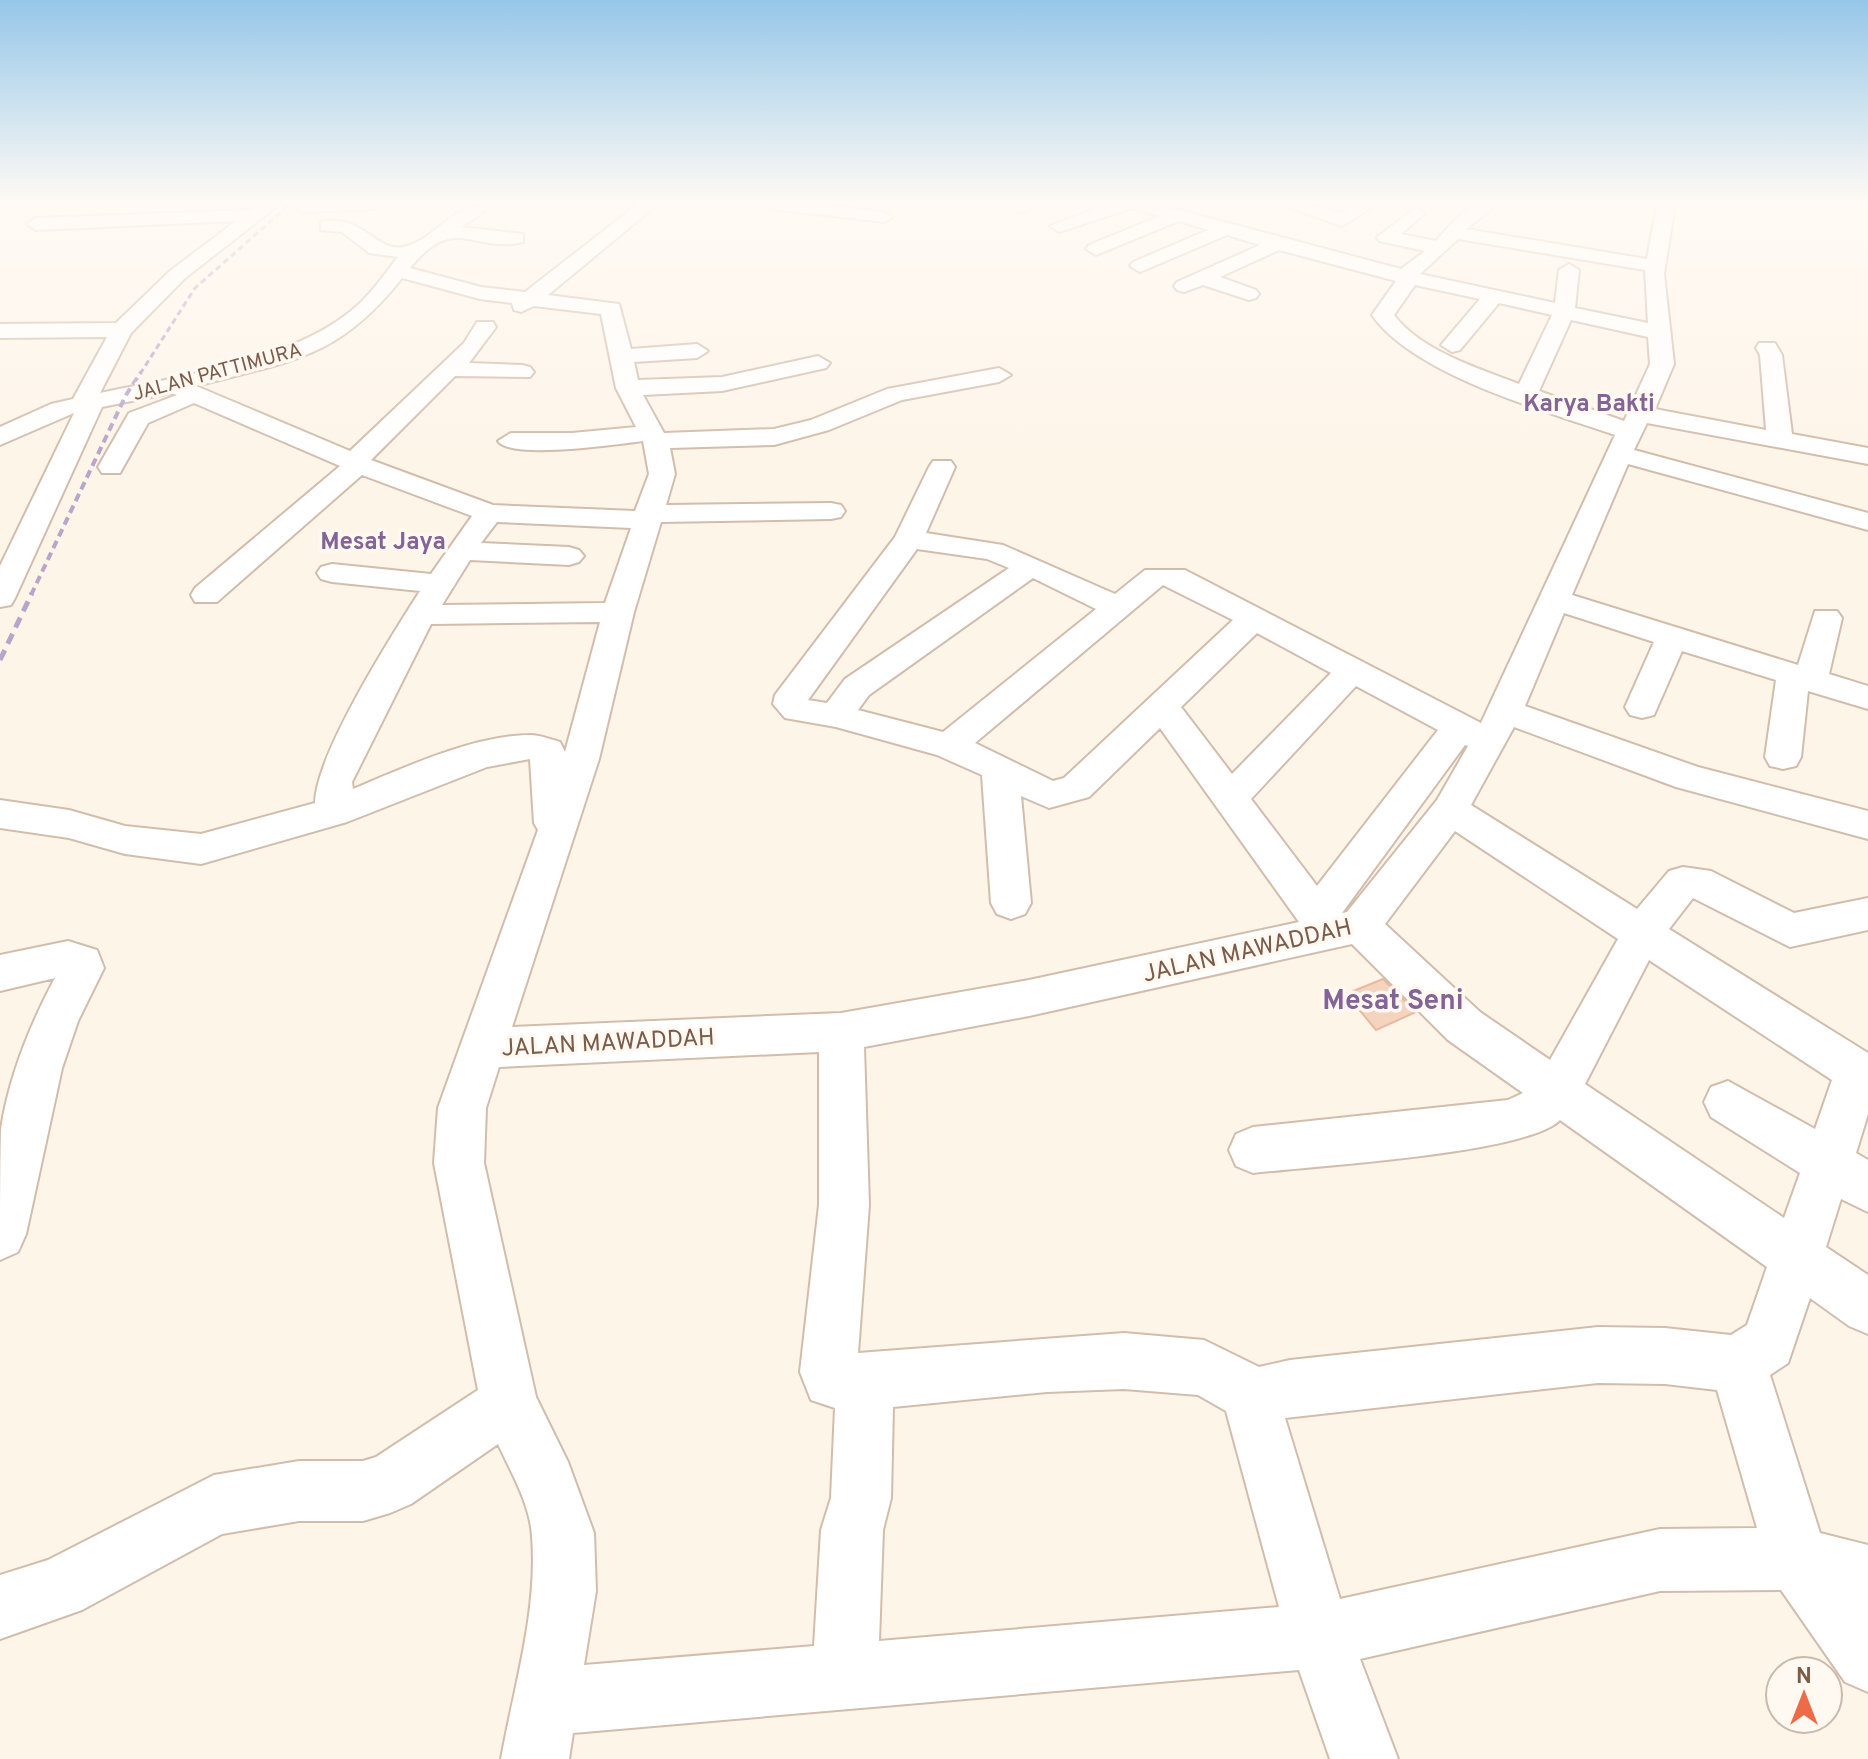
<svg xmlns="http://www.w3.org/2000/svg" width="1868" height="1759" font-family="Overpass,sans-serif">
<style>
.building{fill:#f5d4bf;stroke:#e9b99e;stroke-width:2}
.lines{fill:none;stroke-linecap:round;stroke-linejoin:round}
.minor-casing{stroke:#d2bdad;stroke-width:4}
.minor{fill:#fff;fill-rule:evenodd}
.rail-far2{stroke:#b8a5ca;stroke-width:3;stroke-dasharray:6 4;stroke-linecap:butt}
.rail-far1{stroke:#b8a5ca;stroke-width:4;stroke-dasharray:8 5;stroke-linecap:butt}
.rail{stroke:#b8a5ca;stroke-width:5;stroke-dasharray:11 7;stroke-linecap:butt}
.labels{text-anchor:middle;stroke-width:7;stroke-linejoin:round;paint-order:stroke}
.far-street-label{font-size:20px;fill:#7b5b4a;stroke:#fff9f1}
.far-quarter-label{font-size:24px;font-weight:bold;fill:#846397;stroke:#fff9f1}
.street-label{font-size:24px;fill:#7b5b4a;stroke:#fff9f1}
.quarter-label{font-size:28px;font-weight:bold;fill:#846397;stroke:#fff9f1}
</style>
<rect width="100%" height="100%" fill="#fef5e9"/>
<path class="building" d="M 1383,979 L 1416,1012 L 1376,1030 L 1346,994 Z"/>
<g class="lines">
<defs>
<path id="minor" d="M 260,204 L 280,204 L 184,279 L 131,333 L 100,393 C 180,376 298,361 359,304 C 374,290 386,272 398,257 L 369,253 L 342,232 L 321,230 L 321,222 C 363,212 377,256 407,246 C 440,236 449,204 494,204 L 462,227 L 523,234 L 523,242 C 473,254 455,212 410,268 L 481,287 L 525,292 L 638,204 L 658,204 L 548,295 L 619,304 L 631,349 L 697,344 L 708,351 L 697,358 L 634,362 L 638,380 L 722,377 L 818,356 L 830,363 L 826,368 L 722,391 L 643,395 L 664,433 L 774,429 L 811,420 L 887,389 L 999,368 L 1011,375 L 999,382 L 902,400 L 829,430 L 774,445 L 670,448 L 675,474 L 666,505 L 831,503 L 841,505 L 845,511 L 841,517 L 831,519 L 661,522 L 634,612 L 599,759 L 512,1027 L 841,1013 L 1029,980 L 1299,922 L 1160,728 L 1089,797 L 1049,808 L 1021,796 L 1031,903 L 1025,914 L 1011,919 L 997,914 L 991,903 L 982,775 L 937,755 L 836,727 L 785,718 L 773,704 L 775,695 L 895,537 L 929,467 L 933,461 L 951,461 L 955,467 L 926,533 L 1003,545 L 1115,594 L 1145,570 L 1185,570 L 1481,723 L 1615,435 C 1545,411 1414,375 1372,315 L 1396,281 L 1279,250 L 1220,277 L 1256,290 L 1259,294 L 1256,298 L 1249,300 L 1203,285 L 1184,292 L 1177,290 L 1174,286 L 1177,282 L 1260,245 L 1227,235 L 1140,272 L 1130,266 L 1133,262 L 1208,230 L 1179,221 L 1096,255 L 1086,249 L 1089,245 L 1160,216 L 1132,208 L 1059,232 L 1050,226 L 1108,204 L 1157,204 L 1401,269 L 1425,251 L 1379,241 L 1377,237 L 1416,208 L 1425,213 L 1401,234 L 1436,241 C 1458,217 1463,204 1498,204 L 1466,229 L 1647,259 L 1657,204 L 1675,204 L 1664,274 L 1674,364 L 1655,409 L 1766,430 L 1760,355 L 1756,348 L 1759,343 L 1775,343 L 1782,355 L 1792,434 L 1868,448 L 1868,464 L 1647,423 L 1634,450 L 1868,513 L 1868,530 L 1628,464 L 1572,595 L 1798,665 L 1815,611 L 1837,611 L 1842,618 L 1829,674 L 1868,686 L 1868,709 L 1808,691 L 1801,757 L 1796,766 L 1783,769 L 1770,766 L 1765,757 L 1776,680 L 1682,651 L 1654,715 L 1642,718 L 1630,715 L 1625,707 L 1654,642 L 1564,613 L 1525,706 L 1698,767 L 1868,811 L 1868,839 L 1676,787 L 1514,727 L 1471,805 L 1637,909 L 1669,871 L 1683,867 L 1711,871 L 1794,913 L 1868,898 L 1868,930 L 1790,947 L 1693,898 L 1669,929 L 1868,1053 L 1868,1114 L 1856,1153 L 1868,1160 L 1868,1212 L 1841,1199 L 1826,1247 L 1868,1275 L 1868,1334 L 1849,1326 L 1810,1298 L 1788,1363 L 1770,1375 L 1820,1533 L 1868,1545 L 1868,1692 L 1845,1682 L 1781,1590 L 1660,1591 L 1360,1659 L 1398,1759 L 1330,1759 L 1299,1670 L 573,1733 L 569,1759 L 501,1759 C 514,1687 538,1610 532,1536 C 530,1504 511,1472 498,1444 L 411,1504 L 390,1513 L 363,1521 L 299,1521 L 222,1534 L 82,1610 L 0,1639 L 0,1575 L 48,1560 L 214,1475 L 299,1461 L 363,1461 L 376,1457 L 478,1390 L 434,1163 L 438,1108 L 538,830 L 534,823 L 530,759 L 487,767 L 347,822 L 201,864 L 125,854 L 69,838 L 0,828 L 0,800 L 69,810 L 125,826 L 201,834 L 315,803 C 316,754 392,635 420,591 L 332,582 L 321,579 L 317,573 L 321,567 L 332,564 L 431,574 L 472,516 L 362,475 L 217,602 L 195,602 L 191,595 L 195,588 L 340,466 L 194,403 L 148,423 L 120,473 L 102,473 L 98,467 L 129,413 L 177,395 L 171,393 L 102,407 L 15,598 L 11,605 L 0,607 L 0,566 L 74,413 L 0,445 L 0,427 L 51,404 L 73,399 L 107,337 L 0,338 L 0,324 L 116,323 L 170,271 L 236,221 L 36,230 L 27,224 L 36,218 L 252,210 ZM 1458,239 L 1645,270 L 1648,323 L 1575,308 L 1579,270 L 1569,264 L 1559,270 L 1555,303 L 1420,274 ZM 402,278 L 480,299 L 512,303 L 514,310 L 521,312 L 534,306 L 601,314 L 616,388 L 636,427 L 572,433 L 511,433 L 498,441 C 511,460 619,444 643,441 L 649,474 L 635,511 L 493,505 L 371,460 L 455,376 L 530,377 L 534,372 L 530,367 L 522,365 L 469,363 L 496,327 L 493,322 L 477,322 L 464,343 L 350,451 L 196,386 C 291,361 338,359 402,278 ZM 1415,285 L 1480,299 L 1441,345 L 1452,352 L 1460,350 L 1499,303 L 1552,315 L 1519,384 C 1478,368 1421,351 1394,315 ZM 1571,320 L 1648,337 L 1650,364 L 1624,421 L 1539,391 ZM 497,522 L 631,528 L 605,603 L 442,605 L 470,560 L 569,565 L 579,562 L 584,556 L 579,550 L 569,547 L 481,543 ZM 917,549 L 987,559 L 1009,568 L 845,679 L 827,703 L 808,700 ZM 1033,578 L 1096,609 L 943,732 L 858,710 L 869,695 ZM 1163,585 L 1233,620 L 1064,778 L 1053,781 L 975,743 ZM 600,622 L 565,752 L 560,742 C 550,739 540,735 530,735 C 475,735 403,768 353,789 L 352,782 L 431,624 ZM 1257,633 L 1331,673 L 1232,774 L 1181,707 ZM 1356,686 L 1438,730 L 1317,886 L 1251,799 ZM 1465,745 L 1468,746 L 1437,800 L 1347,912 L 1342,913 ZM 1455,831 L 1618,939 L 1550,1060 L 1480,1012 L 1385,924 ZM 1352,944 L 1448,1040 L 1523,1093 L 1508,1100 L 1253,1127 L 1236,1134 L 1229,1150 L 1236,1166 L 1253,1173 C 1310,1166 1527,1154 1560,1120 L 1767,1267 L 1747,1325 L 1731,1335 L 1665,1328 L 1598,1327 L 1290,1360 L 1259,1367 L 1204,1340 L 1124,1333 L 858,1353 L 869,1205 L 864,1047 L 1029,1016 ZM 1649,960 L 1832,1080 L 1815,1129 L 1728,1081 L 1711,1087 L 1704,1102 L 1711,1117 L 1800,1173 L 1784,1218 L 1585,1084 ZM 819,1052 L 819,1205 L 800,1372 L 811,1400 L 835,1408 L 831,1498 L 821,1530 L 814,1646 L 584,1665 L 596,1591 L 594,1533 L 568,1462 L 536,1397 L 484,1163 L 486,1108 L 499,1067 ZM 1598,1383 L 1665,1384 L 1717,1390 L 1757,1528 L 1660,1529 L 1340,1599 L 1285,1418 ZM 1124,1389 L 1198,1395 L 1226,1411 L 1279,1607 L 879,1641 L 883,1530 L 891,1498 L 893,1407 L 1047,1392 Z
M 298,204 L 383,204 L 374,209 L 305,212 L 299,211 Z
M 764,204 L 820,204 L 884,212 L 893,217 L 884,222 L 773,209 Z
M 1016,204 L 1040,204 L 1023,212 L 1017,211 Z
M 1280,204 L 1308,204 L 1340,213 L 1355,204 L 1376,204 L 1342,226 Z
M 68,941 L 97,950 L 104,968 L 78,1021 L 62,1068 L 26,1234 L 18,1252 L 0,1260 C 0,1218 0,1170 1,1129 C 9,1076 30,1025 55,978 L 0,991 L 0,955 Z"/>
</defs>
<use href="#minor" class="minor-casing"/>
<use href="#minor" class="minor"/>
<path class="rail-far2" d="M 140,374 L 195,288 L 290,204"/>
<path class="rail-far1" d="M 31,595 L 126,395 L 141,372"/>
<path class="rail" d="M 0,660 L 32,593"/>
</g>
<linearGradient id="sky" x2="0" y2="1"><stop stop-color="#96c7e8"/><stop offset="0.45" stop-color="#fffaf5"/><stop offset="1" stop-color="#fffaf5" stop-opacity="0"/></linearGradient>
<rect width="1868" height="450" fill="url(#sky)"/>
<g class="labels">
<g class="far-street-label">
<text transform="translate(217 371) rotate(-15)" y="7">JALAN PATTIMURA</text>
</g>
<g class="far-quarter-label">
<text x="1589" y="411">Karya Bakti</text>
<text x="383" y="549">Mesat Jaya</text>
</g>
<g class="street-label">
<text transform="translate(1247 950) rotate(-13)" y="8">JALAN MAWADDAH</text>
<text transform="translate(608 1042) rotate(-3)" y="8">JALAN MAWADDAH</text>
</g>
<g class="quarter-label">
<text x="1393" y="1009">Mesat Seni</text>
</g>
</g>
<g transform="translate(1804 1695)"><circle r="38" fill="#fff9f1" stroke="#cabaae" stroke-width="2"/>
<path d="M0-6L14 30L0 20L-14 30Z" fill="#ee6b48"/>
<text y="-12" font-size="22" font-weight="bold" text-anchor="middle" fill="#7b5b4a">N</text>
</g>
</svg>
